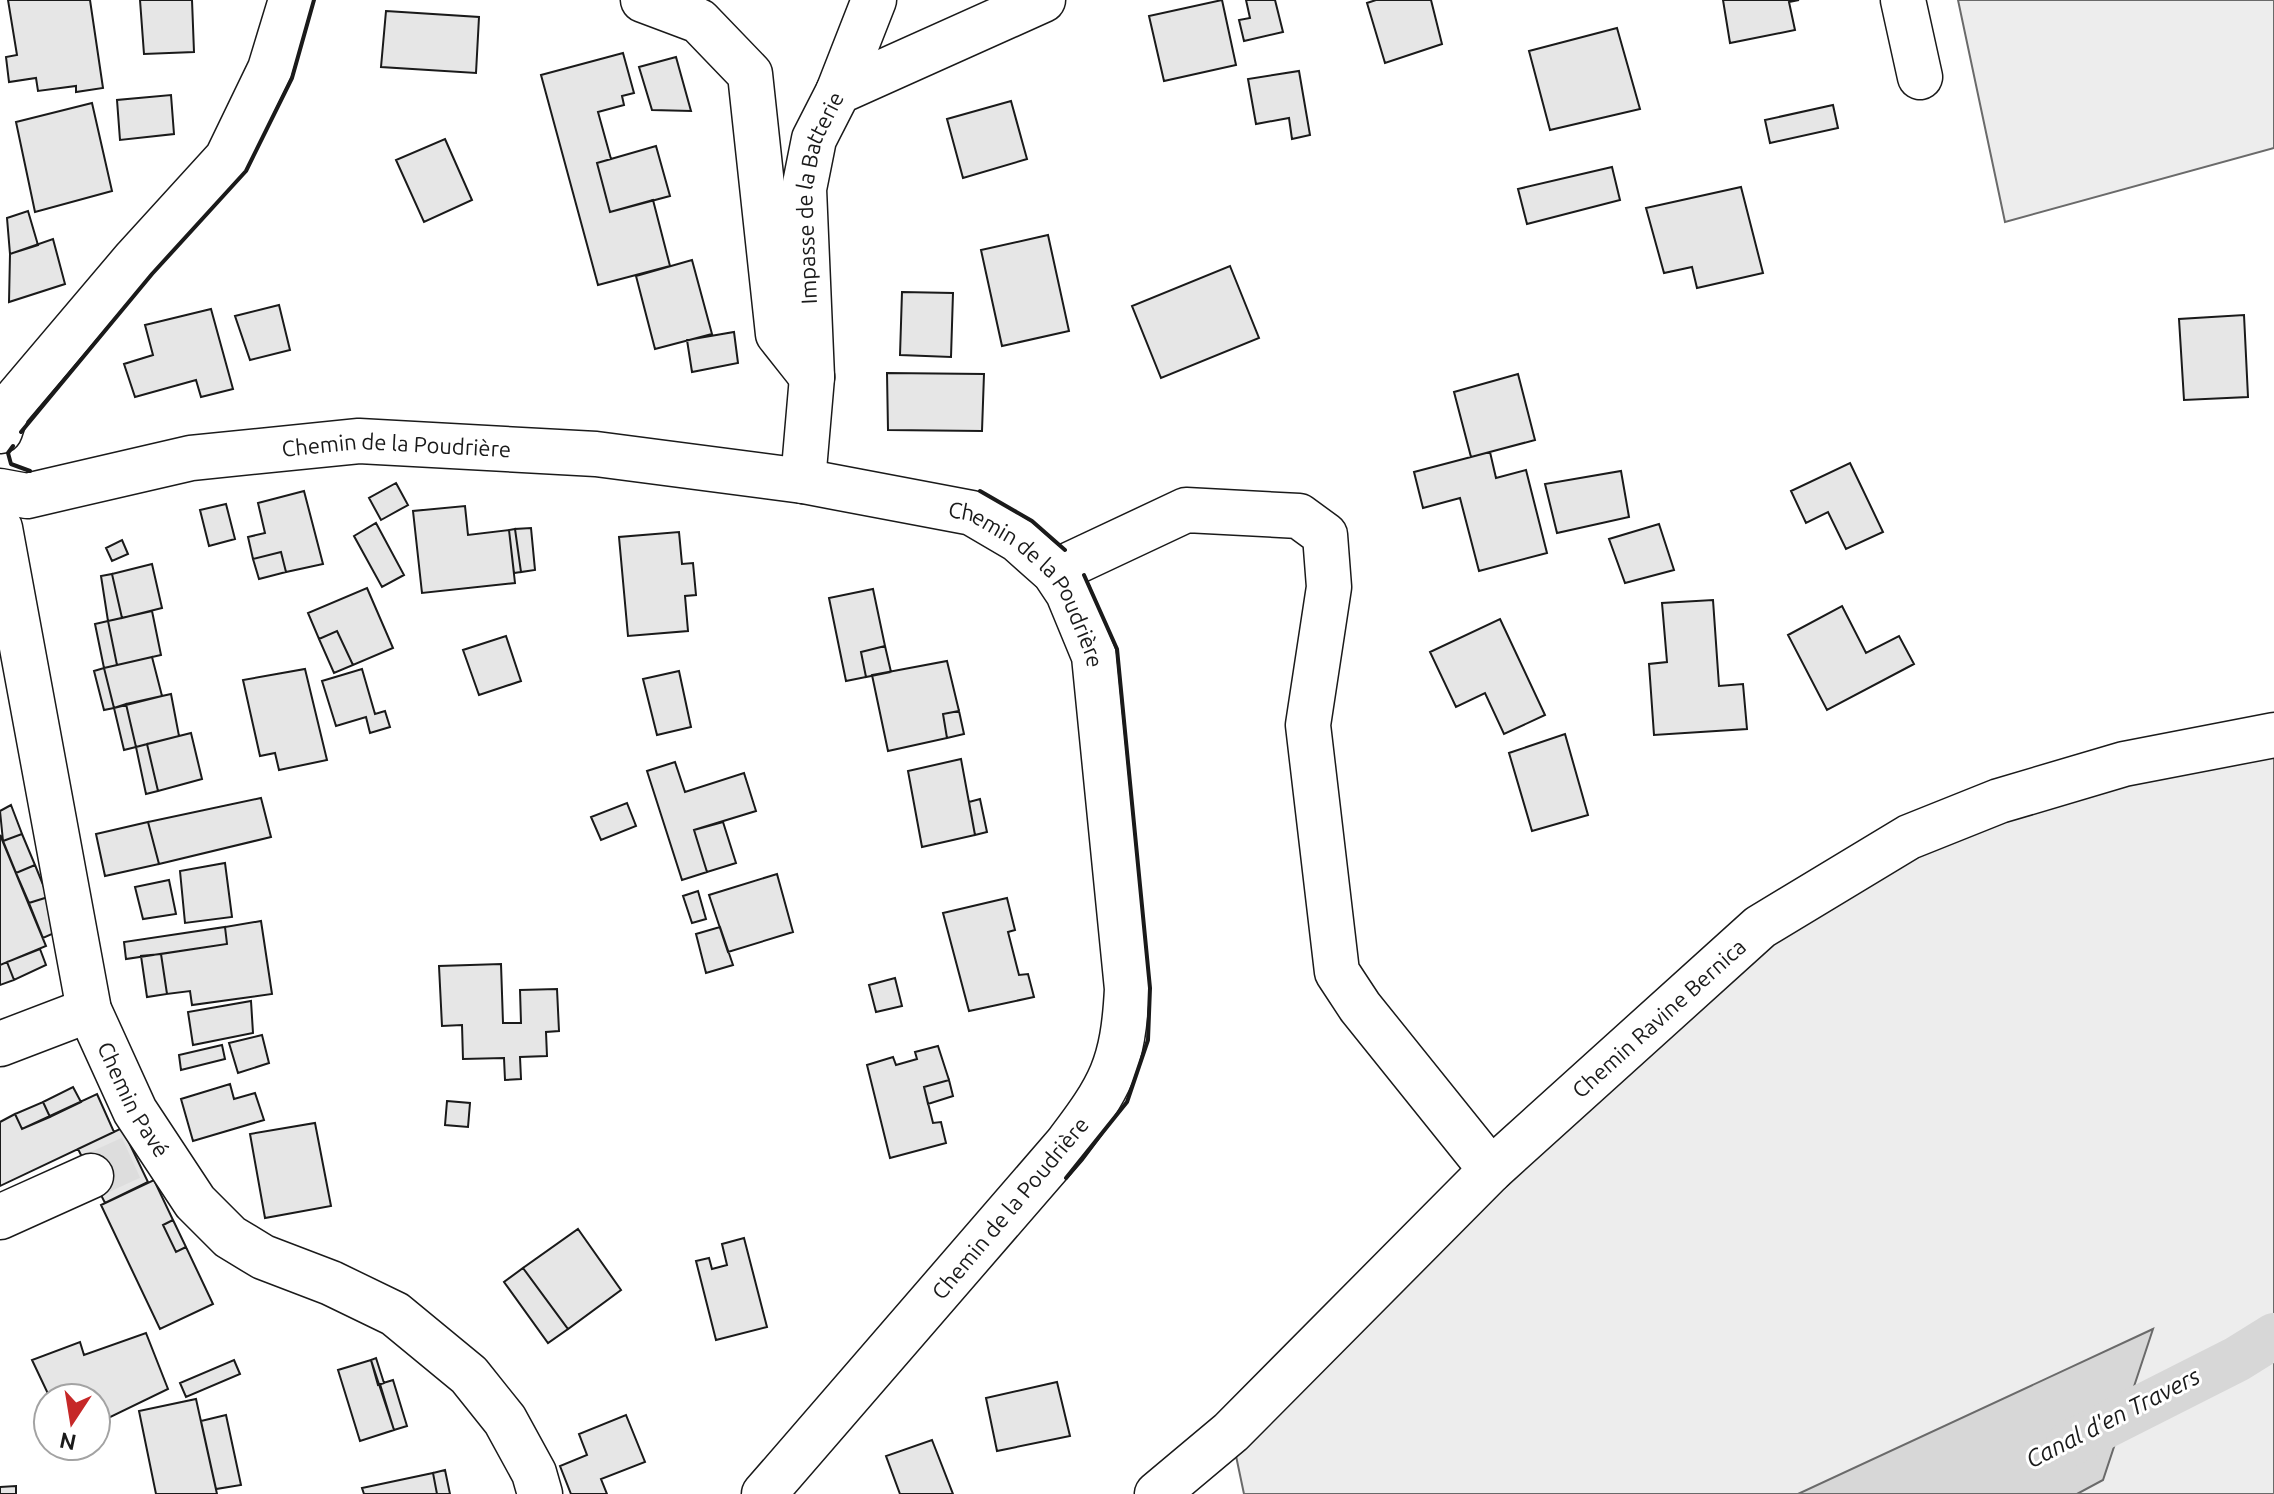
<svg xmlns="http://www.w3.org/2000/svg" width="2274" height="1494" font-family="Ubuntu,sans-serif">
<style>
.green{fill:#ededed;stroke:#6a6a6a;stroke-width:2}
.water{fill:#d7d7d7;stroke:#6a6a6a;stroke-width:2}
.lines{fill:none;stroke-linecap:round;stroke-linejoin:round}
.canal{stroke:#d7d7d7;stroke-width:46}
.building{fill:#e6e6e6;stroke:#1a1a1a;stroke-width:2}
.minor-tunnel{stroke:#ddd;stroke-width:44;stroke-dasharray:44 22;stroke-linecap:butt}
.minor-casing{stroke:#1a1a1a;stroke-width:47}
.major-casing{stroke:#1a1a1a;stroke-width:47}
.minor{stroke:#fff;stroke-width:44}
.major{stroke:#fff;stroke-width:44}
.wall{stroke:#1a1a1a;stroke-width:4}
.labels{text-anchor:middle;stroke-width:6;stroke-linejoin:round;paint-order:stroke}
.street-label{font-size:22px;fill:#1a1a1a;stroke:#fff}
.water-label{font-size:24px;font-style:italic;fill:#1a1a1a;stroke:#fff}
</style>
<rect width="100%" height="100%" fill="#fff"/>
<path class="green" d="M 1958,0 L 2274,0 L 2274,148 L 2005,222 Z
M 2274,735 L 2274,1494 L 1244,1494 L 1231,1432 L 1760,927 L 1909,837 Z"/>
<path class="water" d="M 2153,1329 L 2103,1480 L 2077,1494 L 1798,1494 Z"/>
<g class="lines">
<path class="canal" d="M 2069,1444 L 2237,1359 L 2274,1336"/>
</g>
<path class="building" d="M 8,0 L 90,0 L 103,88 L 76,92 L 76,86 L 38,91 L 36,78 L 9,82 L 6,57 L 17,55 Z
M 140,0 L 192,0 L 194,52 L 144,54 Z
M 1222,0 L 1236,65 L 1164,81 L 1149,16 Z
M 1246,0 L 1275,0 L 1283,32 L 1244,41 L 1239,20 L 1250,18 Z
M 1376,0 L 1431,0 L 1442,44 L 1385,63 L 1367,3 Z
M 1723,0 L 1799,0 L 1789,2 L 1795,30 L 1730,43 Z
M 386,11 L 479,17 L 476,73 L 381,67 Z
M 1617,28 L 1640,109 L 1550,130 L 1529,51 Z
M 623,53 L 634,93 L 622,96 L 624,105 L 598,112 L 611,159 L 597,163 L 610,212 L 653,200 L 670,266 L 598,285 L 541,75 Z
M 676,57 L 691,111 L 652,110 L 639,67 Z
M 1299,71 L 1310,135 L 1292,139 L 1289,118 L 1256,124 L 1248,79 Z
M 171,95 L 174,134 L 120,140 L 117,100 Z
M 1011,101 L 1027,159 L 963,178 L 947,119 Z
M 92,103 L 112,191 L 35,212 L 16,122 Z
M 1833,105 L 1838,128 L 1770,143 L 1765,120 Z
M 445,139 L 472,200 L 424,222 L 396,160 Z
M 656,146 L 670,196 L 610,212 L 597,163 Z
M 1612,167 L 1620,200 L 1527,224 L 1518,189 Z
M 1741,187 L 1763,273 L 1697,288 L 1692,267 L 1664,273 L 1646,208 Z
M 28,211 L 38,245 L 10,254 L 7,218 Z
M 1048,235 L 1069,331 L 1002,346 L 981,250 Z
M 53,239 L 65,284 L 9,302 L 10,254 Z
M 692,260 L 712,334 L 655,349 L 636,276 Z
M 1230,266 L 1259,338 L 1161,378 L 1132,306 Z
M 902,292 L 953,293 L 951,357 L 900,355 Z
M 279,305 L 290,350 L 250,360 L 235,316 Z
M 211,309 L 233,389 L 201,397 L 196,380 L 135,397 L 124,364 L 153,355 L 145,325 Z
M 2244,315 L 2248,397 L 2184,400 L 2179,319 Z
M 734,332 L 738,363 L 692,372 L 687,340 Z
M 887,373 L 984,374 L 982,431 L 888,430 Z
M 1518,374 L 1535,440 L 1471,457 L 1454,392 Z
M 1490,452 L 1496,478 L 1526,470 L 1547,553 L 1479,571 L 1460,498 L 1423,508 L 1414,472 Z
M 1850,463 L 1883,532 L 1846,549 L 1828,512 L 1806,523 L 1791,491 Z
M 1621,471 L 1629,517 L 1557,533 L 1545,484 Z
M 396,483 L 408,505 L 381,520 L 369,498 Z
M 304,491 L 323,564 L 286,572 L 281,552 L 253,559 L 248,537 L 265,533 L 258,503 Z
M 226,504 L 235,539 L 209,546 L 200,510 Z
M 465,506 L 468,535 L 509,530 L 515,583 L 422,593 L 413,511 Z
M 376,523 L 404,575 L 382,587 L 354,536 Z
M 1659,524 L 1674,570 L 1625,583 L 1609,539 Z
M 531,528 L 535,570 L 521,572 L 515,529 Z
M 515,529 L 521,572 L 514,573 L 509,530 Z
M 679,532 L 682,564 L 693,563 L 696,595 L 685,596 L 688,631 L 628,636 L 619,537 Z
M 122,540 L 128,554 L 112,561 L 106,548 Z
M 281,552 L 286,572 L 259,579 L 253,559 Z
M 152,564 L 162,608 L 122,618 L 112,574 Z
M 112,574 L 122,618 L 108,621 L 101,576 Z
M 367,588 L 393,648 L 353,665 L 337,631 L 319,639 L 308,613 Z
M 873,589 L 885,646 L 861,652 L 866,677 L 846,681 L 829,598 Z
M 1713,600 L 1719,686 L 1743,684 L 1747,729 L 1654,735 L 1649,664 L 1667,662 L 1662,603 Z
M 1842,606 L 1866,653 L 1899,636 L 1914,664 L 1827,710 L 1788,635 Z
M 152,611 L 161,655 L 117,665 L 108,621 Z
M 1500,619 L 1545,715 L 1504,734 L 1485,693 L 1456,707 L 1430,652 Z
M 108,621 L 117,665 L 104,668 L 95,624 Z
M 337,631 L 353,665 L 334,673 L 319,639 Z
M 506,636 L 521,681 L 479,695 L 463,650 Z
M 885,646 L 891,672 L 866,677 L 861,652 Z
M 152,657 L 162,696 L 114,708 L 104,668 Z
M 947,661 L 959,711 L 943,714 L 947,738 L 888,751 L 872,675 Z
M 104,668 L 114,708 L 104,710 L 94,671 Z
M 305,669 L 327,760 L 279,770 L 275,753 L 260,756 L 243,680 Z
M 362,669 L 375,714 L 385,711 L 390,727 L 370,733 L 366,717 L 336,726 L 322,681 Z
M 679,671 L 691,727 L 657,735 L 643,679 Z
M 171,694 L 179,736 L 136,747 L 126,704 Z
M 126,704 L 136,747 L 124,750 L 114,708 Z
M 959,711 L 964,734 L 947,738 L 943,714 Z
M 191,733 L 202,779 L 158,791 L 147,744 Z
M 1565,734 L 1588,815 L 1532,831 L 1509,753 Z
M 147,744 L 158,791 L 146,794 L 136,747 Z
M 961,759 L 975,835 L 922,847 L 908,771 Z
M 675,762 L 685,792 L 744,773 L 756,811 L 694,830 L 707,872 L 682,880 L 647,771 Z
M 261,798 L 271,837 L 159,864 L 148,822 Z
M 980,799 L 987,832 L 975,835 L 969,802 Z
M 627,803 L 636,826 L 601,840 L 591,817 Z
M 11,805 L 22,834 L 3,841 L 0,811 Z
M 148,822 L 159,864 L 105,876 L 96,834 Z
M 723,822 L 736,863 L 707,872 L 694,830 Z
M 22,834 L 35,865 L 16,873 L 3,841 Z
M 0,835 L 46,946 L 0,965 Z
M 225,863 L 232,917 L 185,923 L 180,871 Z
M 35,865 L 48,897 L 29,903 L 16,873 Z
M 777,874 L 793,932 L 728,952 L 709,895 Z
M 169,880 L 176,914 L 143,919 L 135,887 Z
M 698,891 L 706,919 L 692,923 L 683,896 Z
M 48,897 L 61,930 L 43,938 L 29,903 Z
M 1007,898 L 1015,930 L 1008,932 L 1019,975 L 1028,974 L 1034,997 L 969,1011 L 943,913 Z
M 261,921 L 272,994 L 192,1005 L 190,991 L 167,994 L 161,954 L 227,944 L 225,927 Z
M 225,927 L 227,944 L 126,959 L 124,942 Z
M 720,927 L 733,965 L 706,973 L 696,934 Z
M 40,949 L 46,965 L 14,980 L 7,962 Z
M 161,954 L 167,994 L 147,997 L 141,956 Z
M 7,962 L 14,980 L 0,985 L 0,965 Z
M 501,964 L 503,1023 L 521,1023 L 520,990 L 557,989 L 559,1031 L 546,1032 L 547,1056 L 520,1057 L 521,1079 L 505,1080 L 504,1058 L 463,1059 L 462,1025 L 442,1026 L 439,966 Z
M 895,978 L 902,1006 L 876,1012 L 869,985 Z
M 251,1001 L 253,1033 L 193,1045 L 188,1012 Z
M 262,1035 L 269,1063 L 238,1073 L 229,1043 Z
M 222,1045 L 225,1059 L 181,1070 L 179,1055 Z
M 938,1046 L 949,1080 L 924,1087 L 933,1123 L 941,1122 L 946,1143 L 890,1158 L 867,1065 L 893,1057 L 896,1065 L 917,1059 L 915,1052 Z
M 949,1080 L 953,1096 L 928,1104 L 924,1087 Z
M 230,1084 L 234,1099 L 255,1093 L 264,1120 L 193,1141 L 181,1099 Z
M 73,1087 L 81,1102 L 50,1117 L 43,1102 Z
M 97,1094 L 114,1132 L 0,1186 L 0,1122 L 15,1114 L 22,1129 Z
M 447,1101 L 470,1103 L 468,1127 L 445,1125 Z
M 43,1102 L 50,1117 L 22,1129 L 15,1114 Z
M 315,1123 L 331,1206 L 265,1218 L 250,1134 Z
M 122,1128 L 148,1182 L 105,1203 L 78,1149 Z
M 154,1180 L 173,1220 L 163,1225 L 176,1252 L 186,1247 L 213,1304 L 160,1329 L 101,1205 Z
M 173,1220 L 186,1247 L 176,1252 L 163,1225 Z
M 578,1229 L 621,1290 L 568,1329 L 523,1268 Z
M 744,1238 L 767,1327 L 716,1340 L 696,1261 L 709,1258 L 712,1269 L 727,1265 L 722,1244 Z
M 523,1268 L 568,1329 L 548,1343 L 504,1282 Z
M 146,1333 L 168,1389 L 96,1424 L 96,1398 L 50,1398 L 32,1360 L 80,1342 L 84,1355 Z
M 376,1358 L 384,1383 L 378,1385 L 371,1360 Z
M 234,1360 L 240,1374 L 186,1397 L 180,1383 Z
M 371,1360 L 394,1430 L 360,1441 L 338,1370 Z
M 393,1380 L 407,1426 L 394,1430 L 380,1384 Z
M 1057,1382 L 1070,1436 L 997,1451 L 986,1398 Z
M 196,1399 L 217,1494 L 156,1494 L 139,1411 Z
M 226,1415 L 241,1485 L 216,1489 L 201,1421 Z
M 626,1415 L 645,1462 L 601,1479 L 607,1494 L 571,1494 L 560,1466 L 587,1455 L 579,1434 Z
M 932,1440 L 953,1494 L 900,1494 L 886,1456 Z
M 445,1470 L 450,1494 L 437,1494 L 433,1473 Z
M 433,1473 L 437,1494 L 364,1494 L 362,1488 Z
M 16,1486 L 16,1494 L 0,1494 L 0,1487 Z"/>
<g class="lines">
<path class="minor-tunnel" d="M 91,1176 L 135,1156"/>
<defs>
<g id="minor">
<path d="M 643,0 L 699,21 L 750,74 L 778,334 L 812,377"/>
<path d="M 1903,0 L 1920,77"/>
<path d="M 838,92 L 874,0"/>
<path id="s1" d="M 803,481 L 812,377 L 804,189 L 814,139 L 838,92 L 1043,0"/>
<path id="s2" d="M 0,528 L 89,1010 L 135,1111 L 195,1202 L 230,1237 L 263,1257 L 331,1283 L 395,1314 L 469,1375 L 505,1420 L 534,1473 L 540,1494"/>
<path d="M 1054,572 L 1186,510 L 1299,516 L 1325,535 L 1329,587 L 1308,725 L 1337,972 L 1360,1007 L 1491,1170"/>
<path d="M 0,1044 L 89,1010"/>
<path d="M 0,1217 L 91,1176"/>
<path id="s3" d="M 1157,1494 L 1231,1432 L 1491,1170 L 1760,927 L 1909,837 L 1999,801 L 2124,764 L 2274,735"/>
</g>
<g id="major">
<path d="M 0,431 L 7,410 L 135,259 L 227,158 L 270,69 L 291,0"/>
<path id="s4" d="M 0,491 L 27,496 L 191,458 L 359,441 L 596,454 L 803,481 L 972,513 L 1018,540 L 1054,572 L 1068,593 L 1094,656 L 1127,989 C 1123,1065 1111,1086 1066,1145 L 764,1494"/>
</g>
</defs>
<use href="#minor" class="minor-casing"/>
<use href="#major" class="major-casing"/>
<use href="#minor" class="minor"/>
<use href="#major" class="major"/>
<path class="wall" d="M 21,432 L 152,274 L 246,171 L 292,78 L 314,0
M 13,446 L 8,453 L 11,464 L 30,471
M 980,491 L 1032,521 L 1065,550
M 1066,1178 L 1127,1102 L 1148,1040 L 1150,988 L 1117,649 L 1084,575"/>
</g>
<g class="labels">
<g class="street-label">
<text dy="8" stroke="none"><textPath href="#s1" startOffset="286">Impasse de la Batterie</textPath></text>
<text dy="8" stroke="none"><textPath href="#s4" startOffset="402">Chemin de la Poudrière</textPath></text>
<text dy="8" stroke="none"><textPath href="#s4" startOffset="1074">Chemin de la Poudrière</textPath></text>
<text dy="8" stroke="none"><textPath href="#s3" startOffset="692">Chemin Ravine Bernica</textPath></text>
<text dy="8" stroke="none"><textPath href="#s2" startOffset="590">Chemin Pavé</textPath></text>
<text transform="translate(1010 1208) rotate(-50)" y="8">Chemin de la Poudrière</text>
</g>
<g class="water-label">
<text transform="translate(2113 1418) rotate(-27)" y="8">Canal d'en Travers</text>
</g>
</g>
<g transform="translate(72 1422) rotate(192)"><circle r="38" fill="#ffffff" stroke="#a3a3a3" stroke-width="2"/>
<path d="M0-6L14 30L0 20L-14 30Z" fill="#c62828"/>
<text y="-12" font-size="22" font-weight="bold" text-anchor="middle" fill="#1a1a1a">N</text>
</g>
</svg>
